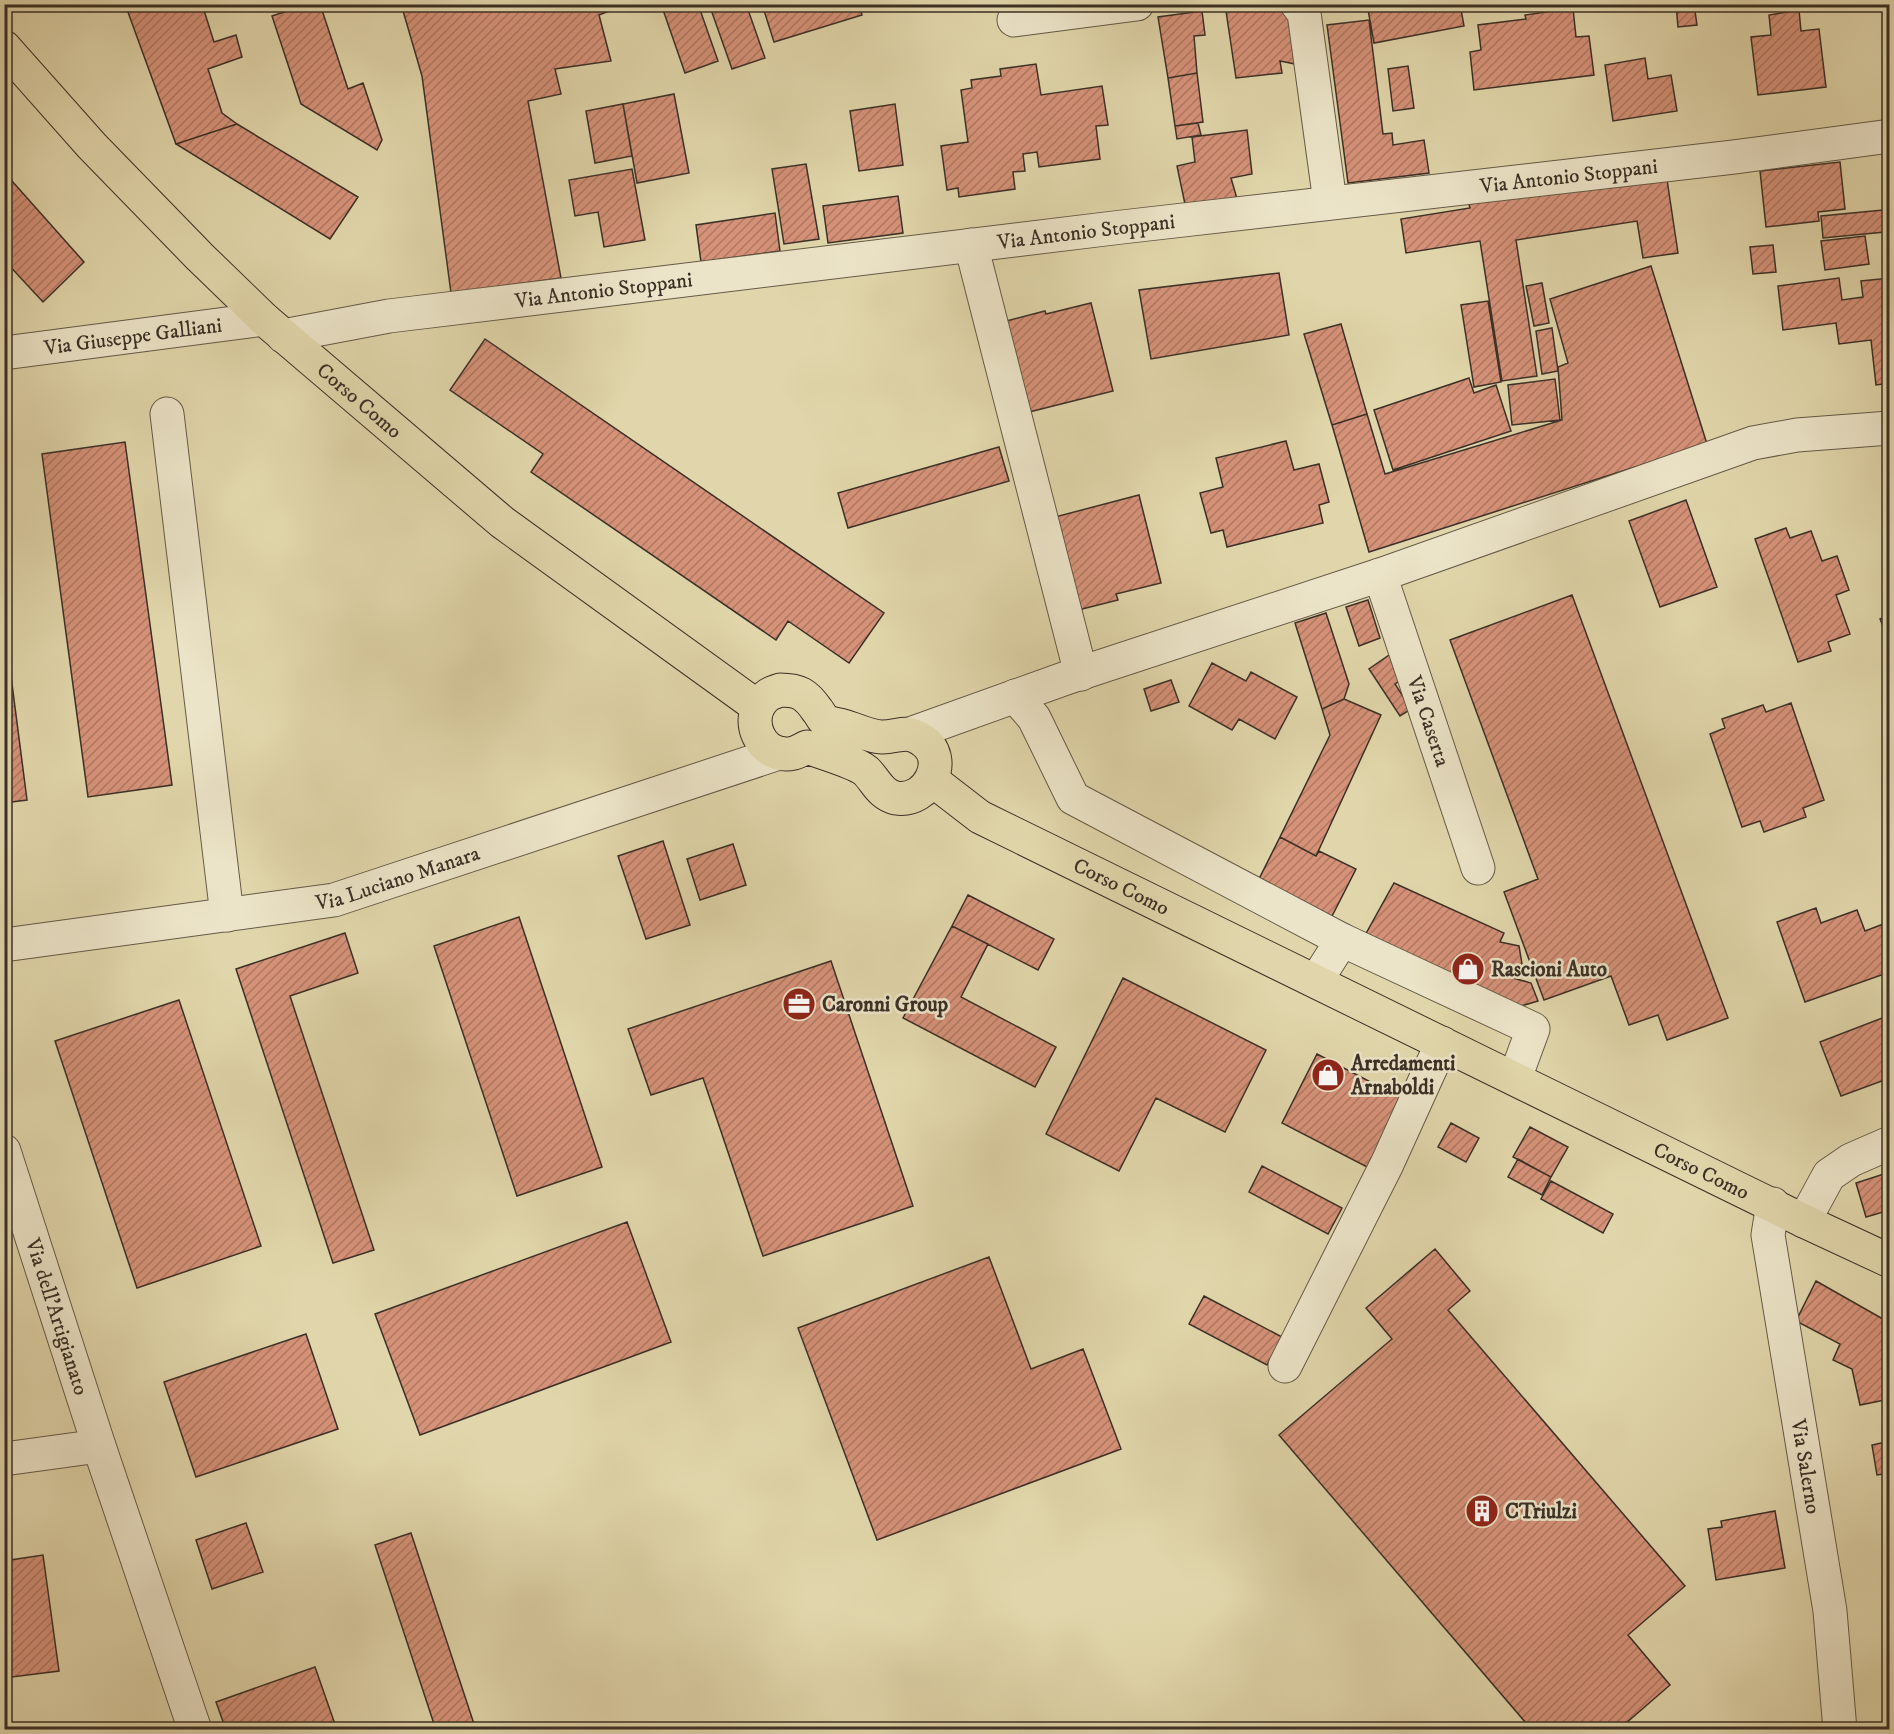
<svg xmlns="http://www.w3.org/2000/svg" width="1894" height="1734" font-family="'IM FELL DW Pica',serif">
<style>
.building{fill:url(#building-hatch);stroke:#3b3026;stroke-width:1.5}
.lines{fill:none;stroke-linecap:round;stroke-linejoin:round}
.minor-casing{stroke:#645a47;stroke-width:35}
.major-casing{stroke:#3b3026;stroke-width:35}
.minor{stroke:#ece4c8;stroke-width:33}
.major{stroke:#e1d6ab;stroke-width:33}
.labels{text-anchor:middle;stroke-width:5;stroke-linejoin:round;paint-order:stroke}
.street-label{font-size:21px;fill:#3b3026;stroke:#ece4c8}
.poi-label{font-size:21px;font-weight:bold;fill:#3b3026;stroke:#ece4c8;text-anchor:start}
</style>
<defs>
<pattern id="building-hatch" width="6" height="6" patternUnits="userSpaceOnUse" patternTransform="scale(1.5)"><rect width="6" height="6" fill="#d69279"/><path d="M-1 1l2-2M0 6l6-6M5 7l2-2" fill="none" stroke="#af7863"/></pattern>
</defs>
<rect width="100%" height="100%" fill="#e1d6ab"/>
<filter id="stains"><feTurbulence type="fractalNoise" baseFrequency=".00333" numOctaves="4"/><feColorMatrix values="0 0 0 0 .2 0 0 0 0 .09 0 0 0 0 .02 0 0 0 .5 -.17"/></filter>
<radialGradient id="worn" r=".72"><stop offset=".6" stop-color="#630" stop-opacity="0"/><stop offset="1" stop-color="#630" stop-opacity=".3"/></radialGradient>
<path class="building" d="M 125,4 L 202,4 L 214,42 L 236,35 L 242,57 L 208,69 L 222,113 L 237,124 L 176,144 Z
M 308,4 L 320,4 L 348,89 L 363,83 L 382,140 L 377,150 L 301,104 L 272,16 Z
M 401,4 L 627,4 L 599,15 L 611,61 L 555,69 L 561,94 L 528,101 L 561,278 L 451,293 L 422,76 Z
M 661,4 L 698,4 L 718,61 L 685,73 Z
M 709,4 L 746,4 L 765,58 L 732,69 Z
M 762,4 L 859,4 L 862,15 L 774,42 Z
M 1367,4 L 1460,4 L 1464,26 L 1374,43 Z
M 1676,4 L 1694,4 L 1697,25 L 1678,27 Z
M 1890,4 L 1890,58 L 1882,5 Z
M 1573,8 L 1576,37 L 1589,36 L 1594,75 L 1474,90 L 1470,52 L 1481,50 L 1478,25 L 1526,19 L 1525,15 Z
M 1799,10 L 1801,31 L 1819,29 L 1826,87 L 1758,95 L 1751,37 L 1771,35 L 1769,15 Z
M 1202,11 L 1205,35 L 1194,36 L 1197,73 L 1168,78 L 1158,17 Z
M 1226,11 L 1288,11 L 1295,64 L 1280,61 L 1282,73 L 1236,78 Z
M 1369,20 L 1383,134 L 1392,133 L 1393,145 L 1424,140 L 1429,173 L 1348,183 L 1327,25 Z
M 1645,58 L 1648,79 L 1671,75 L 1677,111 L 1613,121 L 1605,65 Z
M 1036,64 L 1041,95 L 1102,86 L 1108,125 L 1096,126 L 1100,159 L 1039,167 L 1037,152 L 1023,154 L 1025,171 L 1013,172 L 1015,189 L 959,197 L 958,188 L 947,190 L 941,146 L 968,142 L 961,90 L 972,88 L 971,80 L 1001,76 L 1000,69 Z
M 1408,66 L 1414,108 L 1393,111 L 1388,69 Z
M 1197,73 L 1203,122 L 1175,126 L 1168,78 Z
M 674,94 L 689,173 L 637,183 L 623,104 Z
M 623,104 L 632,156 L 595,163 L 586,111 Z
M 895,104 L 903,165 L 859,171 L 850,111 Z
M 1198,123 L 1201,135 L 1177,139 L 1175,126 Z
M 237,124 L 358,197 L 330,239 L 176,144 Z
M 1247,130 L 1252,174 L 1231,178 L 1238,202 L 1186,209 L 1177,166 L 1195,162 L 1192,137 Z
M 1840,162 L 1845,209 L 1818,212 L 1819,221 L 1766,227 L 1760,171 Z
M 806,164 L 819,239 L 784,244 L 772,169 Z
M 632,169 L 645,240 L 604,247 L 598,212 L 575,216 L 569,180 Z
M 4,172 L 84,262 L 43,302 L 4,260 Z
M 1666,173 L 1678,253 L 1643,258 L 1637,221 L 1516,240 L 1537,376 L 1502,381 L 1480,241 L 1406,253 L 1401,219 L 1470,208 L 1469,204 Z
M 898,196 L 903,233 L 828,243 L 823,206 Z
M 1883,210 L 1885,232 L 1823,238 L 1821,216 Z
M 775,213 L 780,251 L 701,262 L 696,225 Z
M 1865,236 L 1869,264 L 1825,270 L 1821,241 Z
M 1773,245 L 1776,272 L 1753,274 L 1750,247 Z
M 1651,266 L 1707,444 L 1369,552 L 1332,425 L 1367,414 L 1385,474 L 1562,420 L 1558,367 L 1568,363 L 1550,299 Z
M 1279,273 L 1289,335 L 1151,359 L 1139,290 Z
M 1839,278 L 1842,300 L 1863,297 L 1861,281 L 1890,278 L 1890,383 L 1876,385 L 1871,340 L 1839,344 L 1836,323 L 1783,330 L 1778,286 Z
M 1542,283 L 1549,323 L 1534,326 L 1526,286 Z
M 1488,301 L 1501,382 L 1474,387 L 1461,305 Z
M 1091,303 L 1113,391 L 1029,412 L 1006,321 L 1045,311 L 1046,314 Z
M 1341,324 L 1367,414 L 1332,425 L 1304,334 Z
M 1552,328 L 1558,371 L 1542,374 L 1536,331 Z
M 485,339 L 884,613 L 849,663 L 788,621 L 776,640 L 531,472 L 543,454 L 450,390 Z
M 1469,378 L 1474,393 L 1496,385 L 1511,431 L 1393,470 L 1374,410 Z
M 1555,379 L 1560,420 L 1512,425 L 1508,385 Z
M 1286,441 L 1294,470 L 1319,464 L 1329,502 L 1319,505 L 1323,523 L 1227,547 L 1223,530 L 1211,533 L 1200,493 L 1223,487 L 1216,458 Z
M 125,442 L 172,785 L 88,797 L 42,454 Z
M 999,447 L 1009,481 L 848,528 L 838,493 Z
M 1139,495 L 1161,583 L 1116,594 L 1118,600 L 1078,610 L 1055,517 Z
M 1686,500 L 1717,587 L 1660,607 L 1629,521 Z
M 1786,528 L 1790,538 L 1811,531 L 1822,561 L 1837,556 L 1849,590 L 1836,595 L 1850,634 L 1828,642 L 1831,651 L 1798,662 L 1755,539 Z
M 1572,595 L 1728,1018 L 1667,1040 L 1658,1015 L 1629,1025 L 1611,976 L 1544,1000 L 1504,892 L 1538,879 L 1450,640 Z
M 1368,600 L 1380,638 L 1359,646 L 1346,607 Z
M 1326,613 L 1349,684 L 1344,699 L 1322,709 L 1295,623 Z
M 1890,615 L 1890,643 L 1880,619 Z
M 4,622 L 27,800 L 4,803 Z
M 1392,653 L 1407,676 L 1395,684 L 1411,709 L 1400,716 L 1369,669 Z
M 1212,663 L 1246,681 L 1251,672 L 1297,697 L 1275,739 L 1239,719 L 1232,730 L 1189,706 Z
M 1171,680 L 1179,702 L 1151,711 L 1144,689 Z
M 1344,699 L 1381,715 L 1316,856 L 1280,837 L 1330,735 L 1322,709 Z
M 1791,703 L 1824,800 L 1803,808 L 1806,817 L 1764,832 L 1760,821 L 1742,827 L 1710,734 L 1725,728 L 1722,719 L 1763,705 L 1766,712 Z
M 1280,837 L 1316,856 L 1319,851 L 1356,869 L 1329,922 L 1256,885 Z
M 663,841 L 690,925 L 646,939 L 618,856 Z
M 733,844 L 746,885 L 700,900 L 687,859 Z
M 1394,883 L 1504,933 L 1500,942 L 1519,946 L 1522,964 L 1510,968 L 1509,977 L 1531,983 L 1538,1001 L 1511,1009 L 1363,939 Z
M 968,895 L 1054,939 L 1038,970 L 952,926 Z
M 1816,908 L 1821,923 L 1857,910 L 1865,931 L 1886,923 L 1890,934 L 1890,972 L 1805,1002 L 1777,922 Z
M 519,917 L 602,1167 L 517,1196 L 434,946 Z
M 952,926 L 988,944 L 961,997 L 1056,1047 L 1035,1087 L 903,1018 Z
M 345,933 L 358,973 L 290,996 L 374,1250 L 333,1263 L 236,969 Z
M 831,961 L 913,1206 L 763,1256 L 703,1078 L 651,1095 L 628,1029 Z
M 1123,978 L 1266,1050 L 1225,1132 L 1156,1098 L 1119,1171 L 1046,1134 Z
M 179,1000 L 261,1246 L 137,1288 L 55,1041 Z
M 1890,1015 L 1890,1078 L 1841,1096 L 1820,1042 Z
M 1317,1054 L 1405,1100 L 1369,1168 L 1282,1123 Z
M 1451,1123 L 1479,1138 L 1466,1162 L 1438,1147 Z
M 1530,1127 L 1568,1147 L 1551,1177 L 1513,1157 Z
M 1518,1159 L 1551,1177 L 1542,1195 L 1508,1177 Z
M 1262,1166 L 1342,1208 L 1328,1234 L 1249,1192 Z
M 1890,1172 L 1890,1210 L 1866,1217 L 1856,1183 Z
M 1551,1181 L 1613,1214 L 1603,1233 L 1541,1199 Z
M 627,1222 L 671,1342 L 420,1435 L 375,1314 Z
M 1435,1249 L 1470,1291 L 1448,1310 L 1685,1586 L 1628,1635 L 1670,1685 L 1618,1730 L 1532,1730 L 1279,1435 L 1392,1339 L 1366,1308 Z
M 989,1257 L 1031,1369 L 1083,1349 L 1121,1449 L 877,1540 L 798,1328 Z
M 1816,1281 L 1890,1323 L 1890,1399 L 1860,1405 L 1852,1369 L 1833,1360 L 1840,1344 L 1796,1321 Z
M 1204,1296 L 1282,1337 L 1267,1365 L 1189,1324 Z
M 306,1334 L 338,1429 L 196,1477 L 164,1382 Z
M 1890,1441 L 1890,1473 L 1877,1475 L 1872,1445 Z
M 1775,1511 L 1785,1568 L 1716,1580 L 1708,1529 L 1722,1527 L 1721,1521 Z
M 246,1523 L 263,1572 L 212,1589 L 196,1540 Z
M 411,1533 L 476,1730 L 436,1730 L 375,1545 Z
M 43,1555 L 59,1671 L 4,1678 L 4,1561 Z
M 315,1667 L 337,1730 L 226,1730 L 216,1702 Z"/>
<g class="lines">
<defs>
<g id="minor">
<path d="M 1297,4 L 1304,13 L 1330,202"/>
<path d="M 1014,20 L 1137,4"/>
<path d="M 971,245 L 1081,674"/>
<path id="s1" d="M 283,336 L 389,316 L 1122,227 L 1734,157 L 1890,136"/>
<path id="s2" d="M 4,353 L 264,319"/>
<path d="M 167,414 L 227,915"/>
<path id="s3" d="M 1380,575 L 1478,868"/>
<path d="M 1015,696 L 1034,718 L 1073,798 L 1342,940 L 1316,981"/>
<path d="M 910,734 L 1069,677 L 1380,575 L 1753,443 L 1797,435 L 1890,428"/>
<path d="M 1342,940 L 1533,1029 L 1515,1078"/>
<path id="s4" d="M 4,945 L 334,900 L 779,753"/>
<path id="s5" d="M 4,1151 L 99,1446 L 195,1730"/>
<path id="s6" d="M 1773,1204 L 1768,1235 L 1830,1611 L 1840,1730"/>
<path d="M 1804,1221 L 1829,1175 L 1851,1160 L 1890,1143"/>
<path d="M 1285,1366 L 1387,1164 L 1442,1043"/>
<path d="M 4,1459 L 99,1446"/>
</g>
<g id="major">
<path id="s7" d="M 4,47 L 92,146 L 200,257 L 264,319 L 502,522 L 758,707"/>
<path d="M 780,690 C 799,690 806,694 817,710 C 820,713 822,719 825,721 C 829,724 838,724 843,726 C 855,729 870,737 882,737 C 899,737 906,729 922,740 C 950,758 929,803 896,798 C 881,795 876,781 866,771 C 855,762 822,753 807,747 C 803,749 798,752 794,753 C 761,761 741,717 767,696 C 770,693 776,692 780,690 Z"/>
<path id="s8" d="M 932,780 L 980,817 L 1804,1221 L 1890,1261"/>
</g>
</defs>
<use href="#minor" class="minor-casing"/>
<use href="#major" class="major-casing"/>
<use href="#minor" class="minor"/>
<use href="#major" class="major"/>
</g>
<defs>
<symbol id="shop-disc" viewBox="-11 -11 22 22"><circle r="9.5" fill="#8f2418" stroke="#ece4c8"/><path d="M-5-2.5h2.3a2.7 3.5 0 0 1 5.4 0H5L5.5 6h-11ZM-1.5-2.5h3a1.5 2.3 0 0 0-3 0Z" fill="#fff"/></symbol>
<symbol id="office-disc" viewBox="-11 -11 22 22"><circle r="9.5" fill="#8f2418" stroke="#ece4c8"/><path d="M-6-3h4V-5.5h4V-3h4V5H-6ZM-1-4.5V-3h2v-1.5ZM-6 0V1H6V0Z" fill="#fff"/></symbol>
<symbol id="building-disc" viewBox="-11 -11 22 22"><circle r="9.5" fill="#8f2418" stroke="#ece4c8"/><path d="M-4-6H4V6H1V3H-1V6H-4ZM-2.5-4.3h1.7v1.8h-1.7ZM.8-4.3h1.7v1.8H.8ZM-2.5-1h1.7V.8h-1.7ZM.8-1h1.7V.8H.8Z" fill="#fff"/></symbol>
</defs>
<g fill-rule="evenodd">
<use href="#shop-disc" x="1449" y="950" width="38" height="38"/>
<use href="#office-disc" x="780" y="985" width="38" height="38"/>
<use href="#shop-disc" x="1309" y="1056" width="38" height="38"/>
<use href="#building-disc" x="1463" y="1492" width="38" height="38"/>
</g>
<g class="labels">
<g class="street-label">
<text dy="7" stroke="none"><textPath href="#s1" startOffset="1296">Via Antonio Stoppani</textPath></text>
<text dy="7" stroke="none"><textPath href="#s1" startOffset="810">Via Antonio Stoppani</textPath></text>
<text dy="7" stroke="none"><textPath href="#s1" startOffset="324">Via Antonio Stoppani</textPath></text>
<text dy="7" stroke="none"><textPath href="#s2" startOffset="130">Via Giuseppe Galliani</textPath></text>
<text dy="7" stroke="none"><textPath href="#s7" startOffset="502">Corso Como</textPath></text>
<text dy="7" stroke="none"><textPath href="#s3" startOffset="154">Via Caserta</textPath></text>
<text dy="7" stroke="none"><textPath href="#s4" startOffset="400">Via Luciano Manara</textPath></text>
<text dy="7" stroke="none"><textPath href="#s8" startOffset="218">Corso Como</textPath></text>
<text dy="7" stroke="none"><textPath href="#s8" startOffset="864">Corso Como</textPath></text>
<text dy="7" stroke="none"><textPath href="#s5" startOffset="174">Via dell'Artigianato</textPath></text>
<text dy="7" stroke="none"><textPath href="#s6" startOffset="266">Via Salerno</textPath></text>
</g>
<g class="poi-label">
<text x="1491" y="976">Rascioni Auto</text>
<text x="822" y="1011">Caronni Group</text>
<text x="1351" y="1070">Arredamenti<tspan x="1351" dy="24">Arnaboldi</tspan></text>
<text x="1505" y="1518">CTriulzi</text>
</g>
</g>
<rect width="1894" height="1734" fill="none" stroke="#e1d6ab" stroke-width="24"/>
<rect x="6" y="6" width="1882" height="1722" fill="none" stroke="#3b3026" stroke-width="3"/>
<rect x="12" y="12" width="1870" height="1710" fill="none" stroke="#3b3026" stroke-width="1.5"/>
<rect width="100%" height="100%" filter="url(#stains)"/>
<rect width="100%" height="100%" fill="url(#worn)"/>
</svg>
